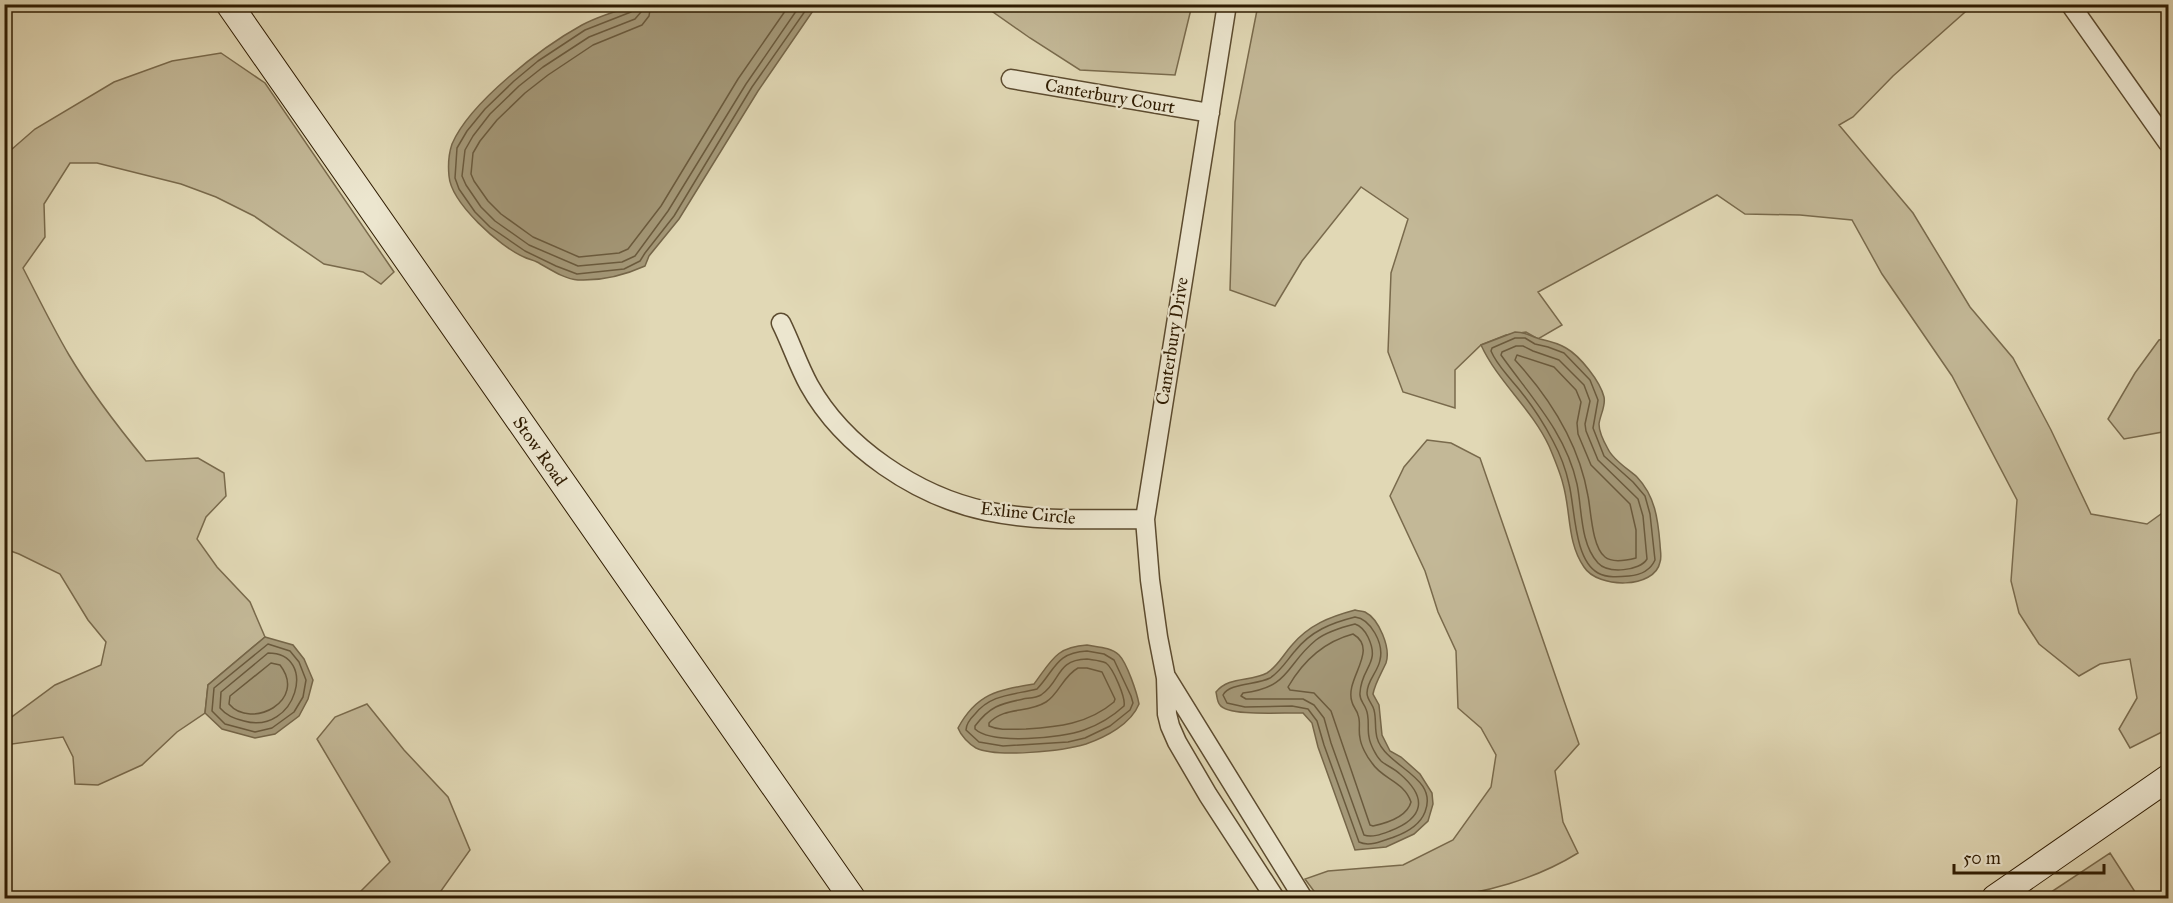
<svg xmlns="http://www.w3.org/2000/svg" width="2173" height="903" font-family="'IM FELL Great Primer',serif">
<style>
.green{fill:#c3b897;stroke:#796a4c;stroke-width:1.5}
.water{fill:#a49878;stroke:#756649;stroke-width:1.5}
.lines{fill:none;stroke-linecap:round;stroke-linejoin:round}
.shore{stroke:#6a5a3d;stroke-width:1.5}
.street-casing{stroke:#5c4b2f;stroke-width:21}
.secondary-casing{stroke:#2f1c02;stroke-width:28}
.street{stroke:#ece6cf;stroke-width:18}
.secondary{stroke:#ece6cf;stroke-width:26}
.labels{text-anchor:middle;stroke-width:4.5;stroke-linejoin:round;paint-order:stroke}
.street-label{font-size:18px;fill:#2f1c02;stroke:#ece6cf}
</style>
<rect width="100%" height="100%" fill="#e1d8b5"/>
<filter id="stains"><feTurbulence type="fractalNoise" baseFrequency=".00333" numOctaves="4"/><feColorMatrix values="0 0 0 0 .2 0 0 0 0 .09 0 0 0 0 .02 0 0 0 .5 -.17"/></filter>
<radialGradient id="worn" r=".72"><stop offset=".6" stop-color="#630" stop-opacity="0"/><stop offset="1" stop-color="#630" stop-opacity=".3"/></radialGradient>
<path class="green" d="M 983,5 L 1192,5 L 1175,75 L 1080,70 L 1030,38 Z
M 1258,5 L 1973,5 L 1893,76 L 1853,117 L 1839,125 L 1913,213 L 1970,307 L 2013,358 L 2051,430 L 2091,514 L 2147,524 L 2168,509 L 2168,729 L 2130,748 L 2119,729 L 2137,698 L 2130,659 L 2100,664 L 2079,676 L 2039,644 L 2019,613 L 2011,581 L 2017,500 L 1952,376 L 1882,274 L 1852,220 L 1800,215 L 1745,214 L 1717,195 L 1538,292 L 1562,325 L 1538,339 L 1526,332 L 1506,335 L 1481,345 L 1455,370 L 1455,408 L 1403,392 L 1388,352 L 1391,273 L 1408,219 L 1361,187 L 1302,261 L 1275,306 L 1230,290 L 1235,122 Z
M 221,53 L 265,83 L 394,272 L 381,284 L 363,272 L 324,264 L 254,216 L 216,197 L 181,184 L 97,163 L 70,163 L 44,204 L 45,237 L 23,268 C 38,297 52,326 69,355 C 91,392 118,427 146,461 L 198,458 L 224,473 L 226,496 L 206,517 L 197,539 L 217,567 L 250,602 L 265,637 L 208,685 L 205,713 L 177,732 L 142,765 L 98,785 L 75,784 L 73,757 L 63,737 L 5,745 L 5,722 L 55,685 L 101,665 L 106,642 L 88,620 L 60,574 L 19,554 L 5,549 L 4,156 L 35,129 L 114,82 L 172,61 Z
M 2168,338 L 2168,431 L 2124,439 L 2108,419 L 2135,373 L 2159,340 Z
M 1427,440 L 1451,443 L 1480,458 L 1579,744 L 1555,771 L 1563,822 L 1578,853 C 1536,879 1484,894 1434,898 C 1397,902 1357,899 1319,898 L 1305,879 L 1328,871 L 1403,865 L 1453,840 L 1491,787 L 1496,755 L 1481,728 L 1458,708 L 1456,651 L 1438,612 L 1425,571 L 1390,496 L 1404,467 Z
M 367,704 L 404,750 L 448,797 L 470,850 L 436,898 L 354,898 L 390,862 L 317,739 L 335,717 Z
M 2110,853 L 2139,898 L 2042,898 Z"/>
<path class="water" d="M 637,5 L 817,5 L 758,91 L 679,219 L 649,256 L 645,266 C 625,275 601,281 578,280 C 564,279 550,269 537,262 C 533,260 528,259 524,257 C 500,247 451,203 449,176 C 448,166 449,153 452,144 C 470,102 542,47 582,25 C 599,16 619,10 637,5 Z
M 1515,332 C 1527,332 1529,336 1540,339 C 1549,341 1558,343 1566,348 C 1580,356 1600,381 1604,397 C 1606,406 1600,415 1599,424 C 1599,431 1604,442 1608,449 C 1613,460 1628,469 1637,477 C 1655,496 1658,519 1660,544 C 1660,549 1662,557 1660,562 C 1655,589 1598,589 1584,567 C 1567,543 1571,512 1563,484 C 1560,472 1554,458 1549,446 C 1532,409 1498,382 1481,345 Z
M 1355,610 C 1358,611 1362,611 1365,612 C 1379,619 1391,648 1386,663 C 1381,674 1375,683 1373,694 L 1379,705 L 1382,735 L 1390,751 L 1401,757 L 1420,774 L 1432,793 L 1433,804 L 1428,821 L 1414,834 L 1386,847 L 1355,850 L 1318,747 L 1312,723 L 1303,713 C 1287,712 1228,717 1220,705 C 1217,702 1217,696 1216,692 C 1229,676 1250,682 1267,673 C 1278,666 1283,655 1292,645 C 1309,625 1329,617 1355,610 Z
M 265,637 L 293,645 L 304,659 L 313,680 L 308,699 L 299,716 L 275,734 L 255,738 L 222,729 L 205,713 L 208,685 Z
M 1087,645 C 1097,647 1111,647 1119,655 C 1127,663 1137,693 1139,704 C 1131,724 1106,737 1086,744 C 1063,751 997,758 976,748 C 969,744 961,736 958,728 C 977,693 998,690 1034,684 C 1052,660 1056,647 1087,645 Z"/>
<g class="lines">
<path class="shore" d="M 635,4 L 631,12 L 585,30 L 538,61 L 514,81 L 485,109 L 467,131 L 457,148 L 455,178 L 459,189 L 475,212 L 490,227 L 525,251 L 556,266 L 577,274 L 624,269 L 640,261 L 645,253 L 674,216 L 752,87 L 810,4
M 642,4 L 641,12 L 635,19 L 589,37 L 543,67 L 519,86 L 490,114 L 473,136 L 465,150 L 462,176 L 466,185 L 481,207 L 495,221 L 529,245 L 578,266 L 622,262 L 635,256 L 668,211 L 746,84 L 801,4
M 651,4 L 649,16 L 642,25 L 593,45 L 548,75 L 525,93 L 497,120 L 480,141 L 473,153 L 471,174 L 474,181 L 488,201 L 501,214 L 533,237 L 579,257 L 619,253 L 628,249 L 661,206 L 738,79 L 790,4
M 1515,338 L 1525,338 L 1535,344 L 1548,347 L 1564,353 L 1590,380 L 1598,400 L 1593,428 L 1604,456 L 1633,482 L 1645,496 L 1650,514 L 1655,560 C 1650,571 1641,575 1629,576 C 1619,577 1607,578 1598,573 C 1574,560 1575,508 1569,484 C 1566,470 1560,454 1553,441 C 1542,420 1527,398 1512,381 C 1504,371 1496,363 1491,351 L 1492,348 Z
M 1516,346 L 1523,346 L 1533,351 L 1559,360 L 1584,385 L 1590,401 L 1585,424 L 1586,431 L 1598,460 L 1638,499 L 1643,516 L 1647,559 C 1640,571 1608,574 1598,563 C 1580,544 1582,508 1577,484 C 1566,433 1530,396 1501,355 L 1502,352 Z
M 1517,355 L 1554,367 L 1576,390 L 1581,402 L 1577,423 L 1578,434 L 1591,465 L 1630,504 L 1636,530 L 1636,558 C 1628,560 1612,563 1605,557 C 1592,547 1591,511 1588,496 C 1579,444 1550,398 1515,360 Z
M 1355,617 C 1371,619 1384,644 1380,660 C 1378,672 1367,680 1367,693 C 1367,700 1373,704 1374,710 C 1376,717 1375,725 1376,732 C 1378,766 1440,774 1425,812 C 1420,825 1405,833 1394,837 C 1383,841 1369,847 1359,842 L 1324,745 L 1317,721 L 1308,709 L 1292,706 L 1245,707 L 1227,703 L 1223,695 C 1229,683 1257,685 1270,678 C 1281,671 1287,660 1295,651 C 1311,631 1331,623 1355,617 Z
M 1355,624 C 1361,626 1365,631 1368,637 C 1381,664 1361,667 1360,693 C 1359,700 1364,703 1366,709 C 1370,718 1367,728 1369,737 C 1370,744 1376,756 1381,761 C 1387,766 1395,769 1400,774 C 1428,798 1424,818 1390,831 C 1382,834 1372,838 1364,835 L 1331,743 L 1324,718 L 1314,705 L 1303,699 L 1246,699 L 1241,696 L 1243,693 C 1291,687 1285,665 1316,640 C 1326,632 1343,627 1355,624 Z
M 1353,634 C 1380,650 1344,679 1352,702 C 1353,707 1357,710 1358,715 C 1361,722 1358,730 1360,738 C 1361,746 1367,757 1372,763 C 1382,779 1404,781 1411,802 C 1407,817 1387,823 1373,826 L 1370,825 L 1331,711 L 1314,693 L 1290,690 L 1288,687 C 1303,661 1323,642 1353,634 Z
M 268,644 L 290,651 L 299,662 L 306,680 L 303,697 L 294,712 L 272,728 L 255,732 L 225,724 L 212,711 L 214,688 Z
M 1087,651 L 1104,654 L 1114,660 L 1131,696 L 1133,703 L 1130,710 L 1110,726 L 1085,738 L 1068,742 L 1003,746 L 979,742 L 966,730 C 966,724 970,719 975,714 C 991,694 1013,695 1037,689 C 1056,669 1055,653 1087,651 Z
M 268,653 C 319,653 296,736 244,721 C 233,718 227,716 220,708 L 221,692 Z
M 1087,659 C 1093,660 1100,660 1106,663 C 1113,668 1126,698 1124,706 C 1112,717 1098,725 1084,730 C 1062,738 992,745 975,729 L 975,726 C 990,706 1000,704 1023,699 C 1029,698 1036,698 1041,695 C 1062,681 1055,660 1087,659 Z
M 271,663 L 280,665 C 308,701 251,730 229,704 L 230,696 Z
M 1078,668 L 1087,668 L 1102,672 L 1115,699 L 1114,702 C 1088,724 1058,727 1026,729 C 1013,729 1000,731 989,726 L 989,723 C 1005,706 1027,714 1046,702 C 1059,694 1063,676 1078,668 Z"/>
<defs>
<path id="street" d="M 1227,4 L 1145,519 L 1150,580 L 1158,637 L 1166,678 L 1167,714 L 1170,726 L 1177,742 L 1208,795 L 1275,898
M 2070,4 L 2168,143
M 1011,79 L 1210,113
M 781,323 C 791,343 798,365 809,385 C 844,448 917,496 986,511 C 1038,522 1093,519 1145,519
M 1167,678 L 1303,898"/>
<path id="secondary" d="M 229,4 L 852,898
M 1995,898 L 2168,778"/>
</defs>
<use href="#street" class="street-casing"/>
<use href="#secondary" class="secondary-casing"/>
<use href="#street" class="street"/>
<use href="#secondary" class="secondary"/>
</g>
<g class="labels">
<g class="street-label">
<text transform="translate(1110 96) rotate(10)" y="6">Canterbury Court</text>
<text transform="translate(1172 341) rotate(-81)" y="6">Canterbury Drive</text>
<text transform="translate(540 451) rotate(55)" y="6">Stow Road</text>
<text transform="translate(1028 513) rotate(6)" y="6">Exline Circle</text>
</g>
</g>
<rect width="2173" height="903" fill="none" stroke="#e1d8b5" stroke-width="24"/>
<rect x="6" y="6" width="2161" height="891" fill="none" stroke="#2f1c02" stroke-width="3"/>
<rect x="12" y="12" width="2149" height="879" fill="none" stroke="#2f1c02" stroke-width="1.5"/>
<path d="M1954 864v9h150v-9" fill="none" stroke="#2f1c02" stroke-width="3"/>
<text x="1963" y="864" font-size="18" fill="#2f1c02" stroke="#ece6cf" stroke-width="4.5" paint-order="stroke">50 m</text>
<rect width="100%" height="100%" filter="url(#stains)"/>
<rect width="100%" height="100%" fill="url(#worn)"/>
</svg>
